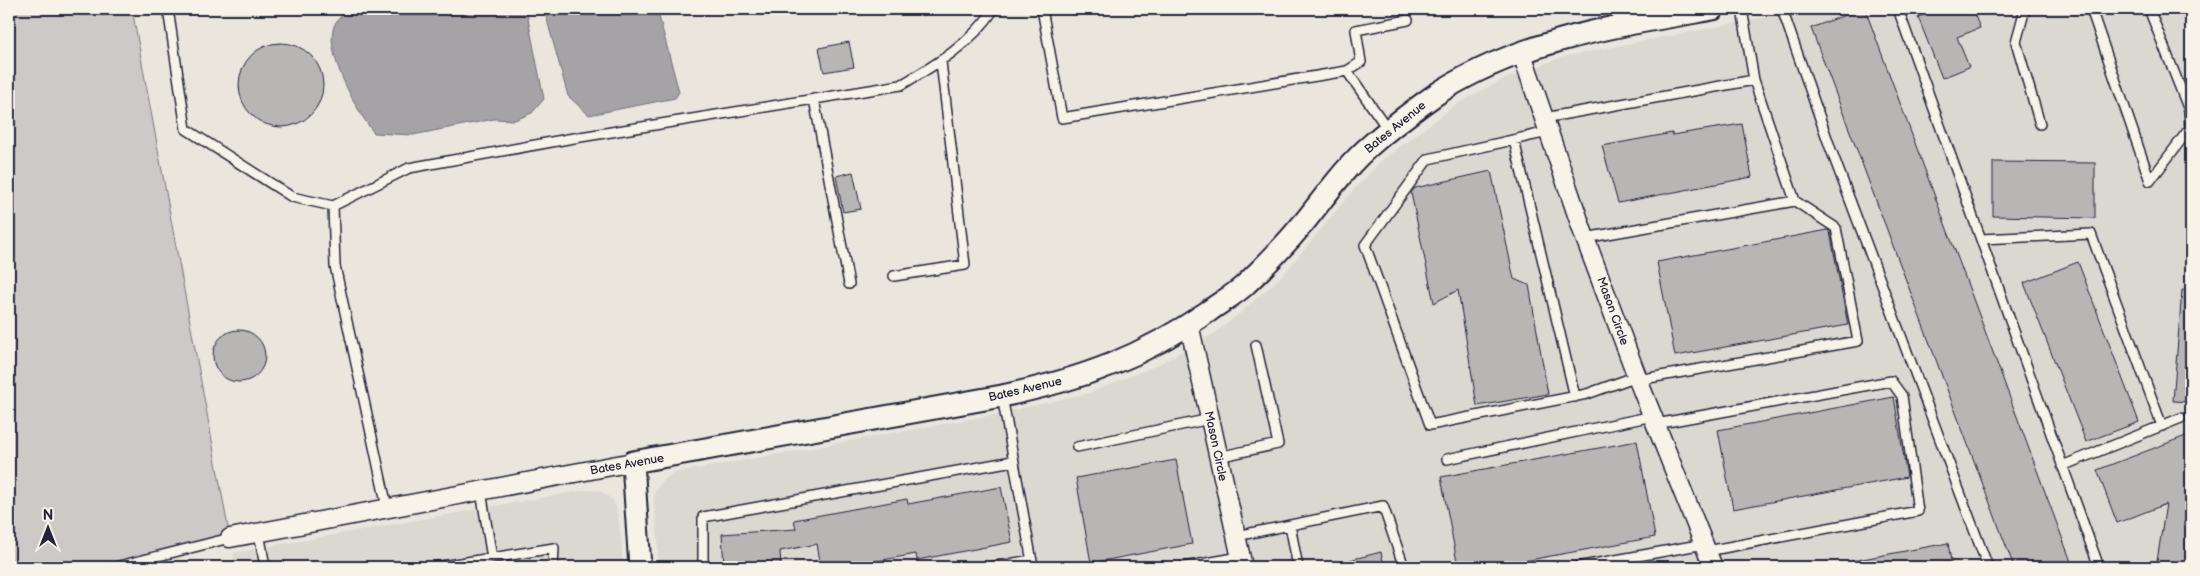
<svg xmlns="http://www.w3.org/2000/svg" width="2200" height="576" font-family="'Balsamiq Sans',sans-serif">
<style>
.built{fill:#dbd8d2}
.green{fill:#cdc9c6;stroke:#787680}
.water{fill:#a6a3a6;stroke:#716f7b}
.building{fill:#b8b6b5;stroke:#22223b}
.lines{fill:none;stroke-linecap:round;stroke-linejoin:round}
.service-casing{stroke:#22223b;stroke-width:12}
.minor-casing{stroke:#22223b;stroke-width:21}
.tertiary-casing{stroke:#22223b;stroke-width:25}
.service{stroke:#f7f3e8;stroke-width:9}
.minor{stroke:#f7f3e8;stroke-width:18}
.tertiary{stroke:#f7f3e8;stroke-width:21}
.labels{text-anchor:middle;stroke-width:5;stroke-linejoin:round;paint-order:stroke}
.street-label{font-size:12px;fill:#22223b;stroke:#f7f3e8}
</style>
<rect width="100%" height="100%" fill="#eae6de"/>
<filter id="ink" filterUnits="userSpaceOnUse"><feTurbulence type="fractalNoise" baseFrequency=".02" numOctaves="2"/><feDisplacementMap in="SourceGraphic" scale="10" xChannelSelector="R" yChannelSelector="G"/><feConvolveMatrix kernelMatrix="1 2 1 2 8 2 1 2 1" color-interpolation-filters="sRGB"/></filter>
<g filter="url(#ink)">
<path class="built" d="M 1806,9 L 2191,9 L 2191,567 L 658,567 L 658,540 L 654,502 L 655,492 L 663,480 L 674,473 L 992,415 L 1089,393 L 1155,366 L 1215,333 L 1239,314 L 1283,275 L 1350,194 L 1382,160 L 1457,104 L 1498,82 L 1562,57 Z
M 585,490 L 601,491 L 614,501 L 618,515 L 622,547 L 622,567 L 235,567 L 233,553 Z"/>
<path class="green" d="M 9,9 L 132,9 L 230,538 L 115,567 L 9,567 Z"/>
<path class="water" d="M 350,9 L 526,9 L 544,99 L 532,113 L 515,120 L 494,119 L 413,135 L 374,133 C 358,113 320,47 336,22 C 339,17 346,13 350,9 Z
M 544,9 L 657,9 L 679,92 L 675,98 L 589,115 L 568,96 Z"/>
<path class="building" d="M 1861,9 L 1865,9 L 2073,567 L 2014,567 L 1811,28 Z
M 1939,9 L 1972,9 L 1980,28 L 1957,37 L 1969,67 L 1942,78 L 1918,17 Z
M 849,42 L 854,67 L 824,72 L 819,48 Z
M239 85a42 42 0 1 1 84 0a42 42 0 1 1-84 0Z
M 1742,124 L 1752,177 L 1618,203 L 1602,146 L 1672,133 L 1672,135 Z
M 1993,162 L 2095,163 L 2095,218 L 1993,216 Z
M 1491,171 L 1514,279 L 1529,285 L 1548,394 L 1477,406 L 1458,290 L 1434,303 L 1411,193 L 1415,188 Z
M 853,172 L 861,209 L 843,212 L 836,176 Z
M 1828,230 L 1830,232 L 1848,325 L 1675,356 L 1657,262 Z
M 2078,262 L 2139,422 L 2086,442 L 2024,283 Z
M 2182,290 L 2191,291 L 2191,402 L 2173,401 Z
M213 356a26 26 0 1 1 52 0a26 26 0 1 1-52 0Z
M 1894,397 L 1907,477 L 1733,509 L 1718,430 Z
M 2191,434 L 2191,538 L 2187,567 L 2156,567 L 2166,504 L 2117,523 L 2097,470 Z
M 1637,441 L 1655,537 L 1491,567 L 1458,567 L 1441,477 Z
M 1176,460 L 1192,544 L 1091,563 L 1076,478 Z
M 1001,487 L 1012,542 L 917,560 L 916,554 L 844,567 L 821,567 L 817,544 L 780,551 L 781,567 L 724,567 L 722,534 L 796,529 L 794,520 L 907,499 L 908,504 Z
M 1948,543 L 1952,567 L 1853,567 L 1852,561 Z
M 1381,552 L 1384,567 L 1338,567 L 1338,563 Z"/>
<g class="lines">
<defs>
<path id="service" d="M 168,9 L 186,129 L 292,197 L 333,206 L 409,168 L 568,139 L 901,85 C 937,64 971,44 994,9
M 1042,9 L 1062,118 L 1347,71 L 1389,131
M 1782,9 L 1830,147 L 1988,567
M 1898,9 L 2099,567
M 2025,9 L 2016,42 L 2040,124
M 2091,9 L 2150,181
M 2149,9 L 2189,110 L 2190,128 L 2150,181
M 1347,71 L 1361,62 L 1356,30 L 1408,20
M 814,99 L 849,284
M 1544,118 L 1754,80 L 1742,9
M 1548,132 L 1428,159 L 1365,245 L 1430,425 L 1587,394 L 1637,376
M 1514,140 L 1575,397
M 333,206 L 335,266 L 387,507
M 1585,238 L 1795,201 L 1754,80
M 1981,239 L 2091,234 L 2162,426
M 894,276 L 965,265 L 941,62
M 1638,380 L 1858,341 L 1836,228 L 1795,201
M 1002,396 L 1033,567
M 1656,424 L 1891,381 L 1902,396 L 1918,511 L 1707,551
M 1077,447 L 1210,419
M 1218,457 L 1278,444 L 1256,345
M 1447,459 L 1653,416
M 2062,466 L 2181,418
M 1290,525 L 1298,567
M 259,532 L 265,567
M 1236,536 L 1383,506 L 1404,567
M 492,558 L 554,548 L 553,567
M 115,567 L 230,538
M 435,567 L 492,558 L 481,491
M 703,567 L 703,517 L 1013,461
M 990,567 L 1032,560
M 1184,567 L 1240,557
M 1577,567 L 1704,544"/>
<path id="minor" d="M 1521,51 L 1585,238 L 1642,390 L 1713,567
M 1189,324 L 1243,567
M 230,538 L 633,462"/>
<path id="tertiary" d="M 640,567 L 633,462 L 1002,396 C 1082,379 1141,358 1209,311 C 1221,302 1236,294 1246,284 C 1267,264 1288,242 1306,220 C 1327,194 1347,165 1372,144 C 1391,127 1414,110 1435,95 C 1519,40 1616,26 1713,9"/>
</defs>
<use href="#service" class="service-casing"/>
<use href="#minor" class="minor-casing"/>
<use href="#tertiary" class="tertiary-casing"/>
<use href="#service" class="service"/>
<use href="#minor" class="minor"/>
<use href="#tertiary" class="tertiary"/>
</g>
</g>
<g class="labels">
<g class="street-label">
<text transform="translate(1395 127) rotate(-39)" y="4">Bates Avenue</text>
<text transform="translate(1613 311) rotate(70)" y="4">Mason Circle</text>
<text transform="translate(1025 389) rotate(-13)" y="4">Bates Avenue</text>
<text transform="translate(1216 446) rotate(78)" y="4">Mason Circle</text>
<text transform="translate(627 464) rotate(-10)" y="4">Bates Avenue</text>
</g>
</g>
<rect width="2200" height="576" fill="none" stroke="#f7f3e8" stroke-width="30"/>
<rect x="15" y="15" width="2170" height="546" fill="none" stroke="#22223b" stroke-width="2" filter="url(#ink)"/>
<g transform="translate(48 528)" stroke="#f7f3e8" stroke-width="4" paint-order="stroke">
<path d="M0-4L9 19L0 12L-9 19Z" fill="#22223b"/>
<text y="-8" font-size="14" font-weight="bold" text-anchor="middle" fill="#22223b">N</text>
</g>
</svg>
